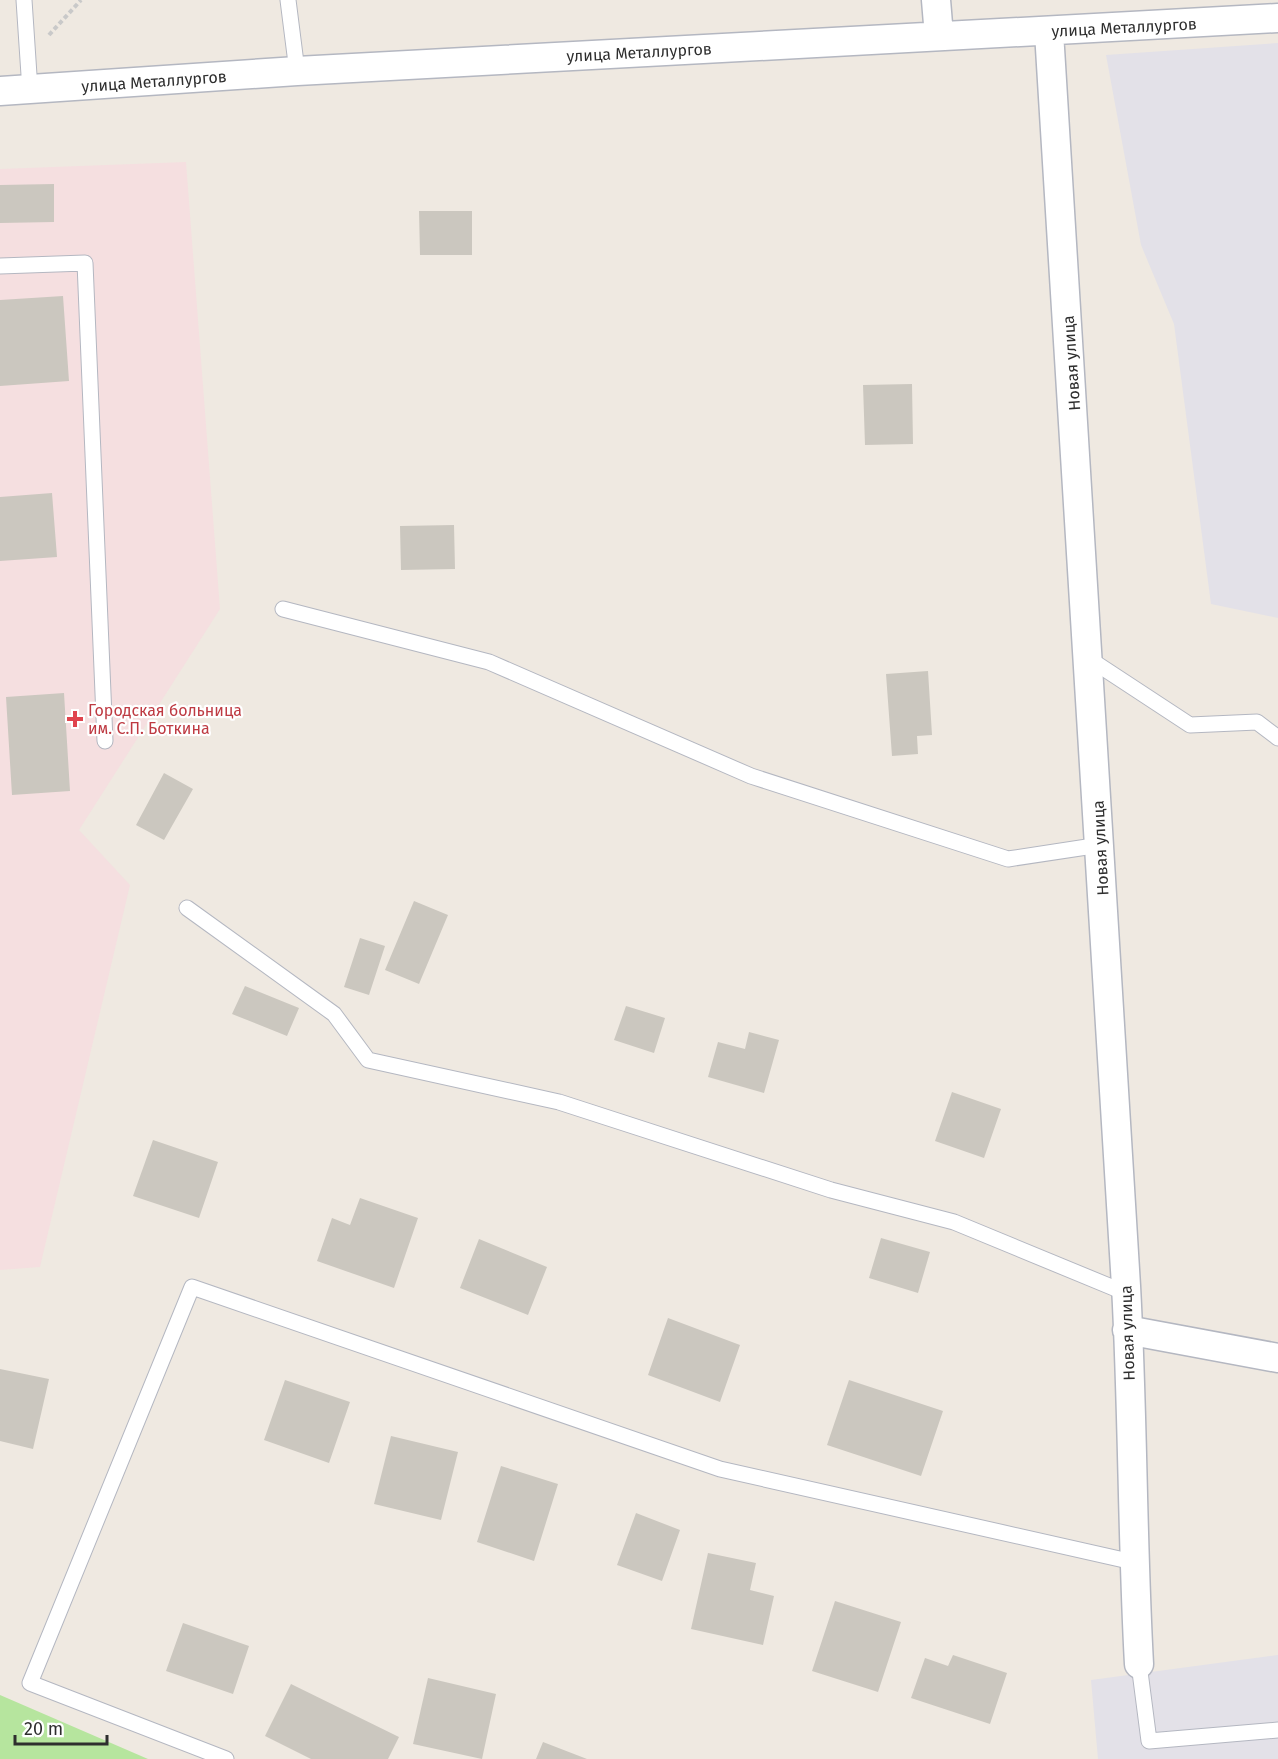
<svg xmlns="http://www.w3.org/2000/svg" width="1278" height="1759" font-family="'Fira Sans',sans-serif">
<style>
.industrial{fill:#e3e1e8}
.medical{fill:#f5dfe0}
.green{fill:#b6e59e}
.building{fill:#cbc7bf}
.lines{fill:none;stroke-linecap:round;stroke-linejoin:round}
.lane-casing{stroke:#b4b7c1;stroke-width:17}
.street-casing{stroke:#b4b7c1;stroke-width:31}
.path{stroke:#c9c9c9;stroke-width:4;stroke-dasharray:4.5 3;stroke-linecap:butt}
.lane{stroke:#fff;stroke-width:15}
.street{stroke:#fff;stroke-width:28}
.health-dot{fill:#e0444e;stroke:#fff;stroke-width:2}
.labels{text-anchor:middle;stroke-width:4.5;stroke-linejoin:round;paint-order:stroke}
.street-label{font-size:16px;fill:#2e2e2e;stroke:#fff}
.health-label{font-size:16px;fill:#be3a42;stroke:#fff;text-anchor:start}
</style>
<rect width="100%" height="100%" fill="#efe9e1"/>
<path class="industrial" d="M 1278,43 L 1278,618 L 1211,604 L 1174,324 L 1141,245 L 1106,55 Z
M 1278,1655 L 1278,1759 L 1098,1759 L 1091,1680 Z"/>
<path class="medical" d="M 186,162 L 220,609 L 79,830 L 130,885 L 40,1267 L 0,1270 L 0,169 Z"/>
<path class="green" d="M 0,1695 L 148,1759 L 0,1759 Z"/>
<path class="building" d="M 54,184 L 54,222 L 0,223 L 0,185 Z
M 419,211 L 472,211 L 472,255 L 420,255 Z
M 63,296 L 69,381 L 0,386 L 0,300 Z
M 912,384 L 913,444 L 865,445 L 863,385 Z
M 52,493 L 57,557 L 0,561 L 0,497 Z
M 454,525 L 455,569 L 401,570 L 400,526 Z
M 928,671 L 932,735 L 917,736 L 918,754 L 892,756 L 886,674 Z
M 64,693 L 70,791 L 12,795 L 6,697 Z
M 164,773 L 193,789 L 164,840 L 136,825 Z
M 414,901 L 448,915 L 419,984 L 385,970 Z
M 360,938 L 385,946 L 369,995 L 344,987 Z
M 245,986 L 299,1008 L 287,1036 L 232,1014 Z
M 626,1006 L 665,1018 L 654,1053 L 614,1040 Z
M 749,1032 L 779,1040 L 764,1093 L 708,1077 L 718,1042 L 745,1049 Z
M 952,1092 L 1001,1109 L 984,1158 L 935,1141 Z
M 153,1140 L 218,1162 L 199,1218 L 133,1196 Z
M 360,1198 L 418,1218 L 394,1288 L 317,1261 L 332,1218 L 350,1225 Z
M 881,1238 L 930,1252 L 918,1293 L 869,1278 Z
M 479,1239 L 547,1267 L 528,1315 L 460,1288 Z
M 668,1318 L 740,1345 L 720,1402 L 648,1375 Z
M 0,1369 L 49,1379 L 33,1449 L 0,1441 Z
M 285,1380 L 350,1402 L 329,1463 L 264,1440 Z
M 849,1380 L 943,1411 L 921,1476 L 827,1445 Z
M 391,1436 L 458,1452 L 441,1520 L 374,1504 Z
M 501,1466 L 558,1484 L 534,1561 L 477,1542 Z
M 636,1513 L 680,1530 L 662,1581 L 617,1565 Z
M 708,1553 L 756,1563 L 750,1590 L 774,1596 L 763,1645 L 691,1629 Z
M 835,1601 L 901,1622 L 878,1692 L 812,1671 Z
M 183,1623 L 249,1646 L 233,1694 L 166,1671 Z
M 953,1655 L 1007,1673 L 990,1724 L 911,1698 L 925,1658 L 948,1666 Z
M 428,1678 L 496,1694 L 482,1759 L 413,1744 Z
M 291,1684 L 399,1737 L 388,1759 L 311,1759 L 265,1736 Z
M 543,1742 L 587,1759 L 536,1759 Z"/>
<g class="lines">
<defs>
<path id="lane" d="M 24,0 L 30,90
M 288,0 L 297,71
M 0,266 L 85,263 L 105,741
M 283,609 L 489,662 L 751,776 L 1008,859 L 1100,845
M 1091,660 L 1190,725 L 1257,722 L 1278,738
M 187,908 L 334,1014 L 368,1060 L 559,1102 L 831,1190 L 954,1222 L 1126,1293
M 1139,1664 L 1149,1741 L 1278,1730
M 226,1759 L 30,1683 L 192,1287 L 720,1469 L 1133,1562"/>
<path id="street" d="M 936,0 L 939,36
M 1049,32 C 1077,450 1103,868 1126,1286 C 1133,1412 1132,1538 1139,1664
M 0,91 L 297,71 L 1278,18
M 1127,1330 L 1278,1358"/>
</defs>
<use href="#lane" class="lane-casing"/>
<use href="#street" class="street-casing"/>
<path class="path" d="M 49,35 L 81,0"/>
<use href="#lane" class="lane"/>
<use href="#street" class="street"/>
</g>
<path class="health-dot" d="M72 710h6v6h6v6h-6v6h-6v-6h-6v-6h6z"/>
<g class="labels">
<g class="street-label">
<text transform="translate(1124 27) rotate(-3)" y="6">улица Металлургов</text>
<text transform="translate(639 52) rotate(-3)" y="6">улица Металлургов</text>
<text transform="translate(154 81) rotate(-4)" y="6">улица Металлургов</text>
<text transform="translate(1071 363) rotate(-94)" y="6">Новая улица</text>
<text transform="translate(1100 848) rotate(-93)" y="6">Новая улица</text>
<text transform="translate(1127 1333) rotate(-92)" y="6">Новая улица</text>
</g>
<g class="health-label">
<text x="88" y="716">Городская больница<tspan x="88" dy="18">им. С.П. Боткина</tspan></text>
</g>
</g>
<path d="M15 1735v9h92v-9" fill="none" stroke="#2e2e2e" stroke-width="3"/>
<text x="24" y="1735" font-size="18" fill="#2e2e2e" stroke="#ffffff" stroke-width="4.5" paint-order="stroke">20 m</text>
</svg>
